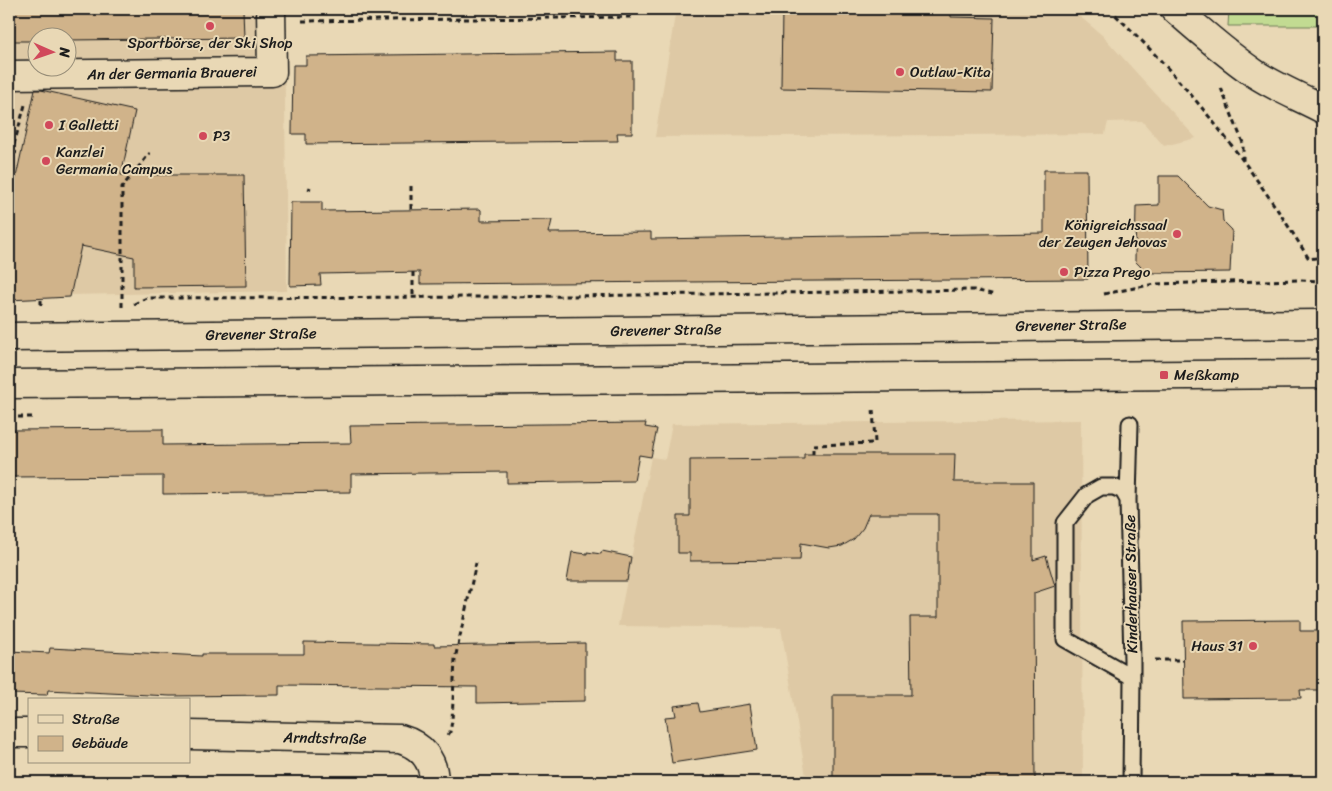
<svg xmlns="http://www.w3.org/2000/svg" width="1332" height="791" font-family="Sriracha,sans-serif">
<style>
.built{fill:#dec9a5;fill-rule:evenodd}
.green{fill:#c2db92;stroke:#6f7c57}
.building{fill:#d0b38a;stroke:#1c1c1c}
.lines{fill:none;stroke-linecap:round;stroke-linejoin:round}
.service-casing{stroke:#1c1c1c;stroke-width:19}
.minor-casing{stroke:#1c1c1c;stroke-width:31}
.secondary-casing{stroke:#1c1c1c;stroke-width:31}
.path{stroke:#1c1c1c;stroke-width:3;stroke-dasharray:5 4;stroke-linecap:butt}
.service{stroke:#e9d8b5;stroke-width:15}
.minor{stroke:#e9d8b5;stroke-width:28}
.secondary{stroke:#e9d8b5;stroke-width:28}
.poi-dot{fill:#d1495b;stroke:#e9d8b5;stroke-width:2}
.labels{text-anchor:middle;stroke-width:4;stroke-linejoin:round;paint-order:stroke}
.poi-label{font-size:15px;fill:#1c1c1c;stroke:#e9d8b5;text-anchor:start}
.street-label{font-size:15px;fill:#1c1c1c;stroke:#e9d8b5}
</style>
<rect width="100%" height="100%" fill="#e9d8b5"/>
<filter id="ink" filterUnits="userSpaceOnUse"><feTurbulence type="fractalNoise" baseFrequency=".02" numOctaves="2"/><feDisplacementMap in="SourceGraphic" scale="10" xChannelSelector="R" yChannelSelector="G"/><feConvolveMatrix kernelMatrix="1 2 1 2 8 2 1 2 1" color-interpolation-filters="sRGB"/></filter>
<g filter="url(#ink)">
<path class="built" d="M 9,9 L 284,9 L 287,291 L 9,296 ZM 38,38 L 68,38 L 68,68 L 38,68 Z
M 676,9 L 1071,9 L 1103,36 L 1196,138 L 1164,146 L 1142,121 L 1108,122 L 1105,134 L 655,137 Z
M 1081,420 L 1083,782 L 807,782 L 781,628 L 618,626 L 651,457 L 665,459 L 672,424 Z"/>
<path class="green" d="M 1229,9 L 1323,9 L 1323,26 L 1228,26 Z"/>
<path class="building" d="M 9,9 L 243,9 L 244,38 L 68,40 L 68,38 L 38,38 L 38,41 L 9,41 Z
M 782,9 L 951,9 L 951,17 L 994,18 L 992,92 L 781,88 Z
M 617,52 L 617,61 L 632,61 L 632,133 L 617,133 L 618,141 L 306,144 L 306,134 L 292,134 L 293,65 L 306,65 L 306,56 Z
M 35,90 L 41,90 L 135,111 L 121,175 L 244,175 L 246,286 L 134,287 L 134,257 L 81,246 L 70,297 L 9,300 L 9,209 Z
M 1044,170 L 1087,170 L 1088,279 L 420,284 L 420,272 L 320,274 L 321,285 L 290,286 L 291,202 L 322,202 L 322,211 L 480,209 L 481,210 L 481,221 L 552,220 L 549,233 L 651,232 L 651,239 L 1044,233 Z
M 1159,176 L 1178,176 L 1208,206 L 1222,210 L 1223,221 L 1232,230 L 1230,272 L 1147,273 L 1135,261 L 1136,206 L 1159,205 Z
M 646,423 L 645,427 L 657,429 L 651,457 L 639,455 L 634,481 L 507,483 L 507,472 L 351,474 L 351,492 L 163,494 L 163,476 L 9,477 L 9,430 L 163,429 L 163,445 L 351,443 L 350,426 Z
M 804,454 L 955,454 L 954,482 L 1033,482 L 1033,560 L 1046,556 L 1055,586 L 1034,593 L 1035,782 L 833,782 L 833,695 L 911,695 L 910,617 L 938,617 L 938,514 L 869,514 L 863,528 L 854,539 L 842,546 L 829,548 L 801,543 L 800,560 L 690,561 L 690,553 L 678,553 L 678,516 L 690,516 L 690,460 L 804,459 Z
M 602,551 L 631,557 L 627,581 L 567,581 L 572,552 L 587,554 L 587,552 L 601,554 Z
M 1300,620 L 1300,631 L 1323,631 L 1323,690 L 1300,690 L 1301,698 L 1184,699 L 1183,621 Z
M 304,642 L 434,644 L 434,646 L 585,643 L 585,701 L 477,703 L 477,687 L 279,685 L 279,695 L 170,696 L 48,690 L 47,695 L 9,694 L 9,651 L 49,653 L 50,648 L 202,656 L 202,654 L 304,654 Z
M 698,703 L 700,712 L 750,704 L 757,750 L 672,763 L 665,717 L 676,716 L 674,706 Z"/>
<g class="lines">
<defs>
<path id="service" d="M 1128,500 L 1130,424
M 1131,782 L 1132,677 L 1132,660 L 1128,500 L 1123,491 L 1114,487 L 1101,487 L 1087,495 L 1065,523 L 1065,639 L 1132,677"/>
<path id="minor" d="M 1175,9 C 1200,31 1226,54 1254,73 C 1275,87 1300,97 1323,109
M 9,75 L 272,72 L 271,9
M 9,733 L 29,733
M 189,735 L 400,739 C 421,745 434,760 434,782"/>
<path id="secondary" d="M 9,337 L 1323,324
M 9,384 L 1323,374"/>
</defs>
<use href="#service" class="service-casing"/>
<use href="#minor" class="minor-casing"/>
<use href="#secondary" class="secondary-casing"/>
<path class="path" d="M 1109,9 C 1187,81 1253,168 1309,259 L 1323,257
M 302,21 L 635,17
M 1221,88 L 1243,143 L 1243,162
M 12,152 L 19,153
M 9,162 L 25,105
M 411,186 L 411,210
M 309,190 L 310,187
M 413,272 L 413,297
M 1104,294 L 1155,284 L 1298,280 L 1323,281
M 134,304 L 147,298 L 502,297 L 974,290 L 996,295
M 41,305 L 41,299
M 122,307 L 122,187 L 150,153
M 9,417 L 36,417
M 813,454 L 813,445 L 875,443 L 873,408
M 1155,660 L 1183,660
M 448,735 L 450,732 L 452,721 L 455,659 L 476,563"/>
<use href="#service" class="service"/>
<use href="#minor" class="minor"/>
<use href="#secondary" class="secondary"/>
</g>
</g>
<g class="poi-dot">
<circle cx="210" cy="26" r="5"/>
<circle cx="900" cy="72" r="5"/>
<circle cx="49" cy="125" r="5"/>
<circle cx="203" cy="136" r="5"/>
<circle cx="46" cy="161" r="5"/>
<circle cx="1177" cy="234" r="5"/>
<circle cx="1064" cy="272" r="5"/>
<rect x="1159" y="370" width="10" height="10" rx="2.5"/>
<circle cx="1253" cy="646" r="5"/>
</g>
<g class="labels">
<g class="poi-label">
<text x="210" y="48" text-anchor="middle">Sportbörse, der Ski Shop</text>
<text x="910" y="77">Outlaw-Kita</text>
<text x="59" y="130">I Galletti</text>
<text x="213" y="141">P3</text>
<text x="56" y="157">Kanzlei<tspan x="56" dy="17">Germania Campus</tspan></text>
<text x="1167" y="230" text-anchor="end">Königreichssaal<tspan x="1167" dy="17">der Zeugen Jehovas</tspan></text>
<text x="1074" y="277">Pizza Prego</text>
<text x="1174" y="380">Meßkamp</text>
<text x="1243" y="651" text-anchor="end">Haus 31</text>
</g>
<g class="street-label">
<text transform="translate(172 73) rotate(-1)" y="5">An der Germania Brauerei</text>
<text transform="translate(1071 325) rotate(-1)" y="5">Grevener Straße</text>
<text transform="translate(666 330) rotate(-1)" y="5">Grevener Straße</text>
<text transform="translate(261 334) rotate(-1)" y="5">Grevener Straße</text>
<text transform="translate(1131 584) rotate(-91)" y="5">Kinderhauser Straße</text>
<text transform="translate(325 738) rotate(1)" y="5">Arndtstraße</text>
</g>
</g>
<rect width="1332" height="791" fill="none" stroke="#e9d8b5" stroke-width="30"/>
<rect x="15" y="15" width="1302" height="761" fill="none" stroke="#1c1c1c" stroke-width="2" filter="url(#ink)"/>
<rect x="28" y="698" width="162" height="65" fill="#e9d8b5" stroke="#978d78"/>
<rect x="38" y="715" width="25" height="8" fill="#e9d8b5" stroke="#978d78"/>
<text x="72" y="724" font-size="15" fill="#1c1c1c">Straße</text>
<rect x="38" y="736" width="25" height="15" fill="#d0b38a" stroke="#978d78"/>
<text x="72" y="748" font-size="15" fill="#1c1c1c">Gebäude</text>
<g transform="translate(52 52) rotate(92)"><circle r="24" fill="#e9d8b5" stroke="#978d78"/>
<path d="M0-4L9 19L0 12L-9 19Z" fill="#d1495b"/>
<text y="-8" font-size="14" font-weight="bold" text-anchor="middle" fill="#1c1c1c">N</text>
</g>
</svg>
